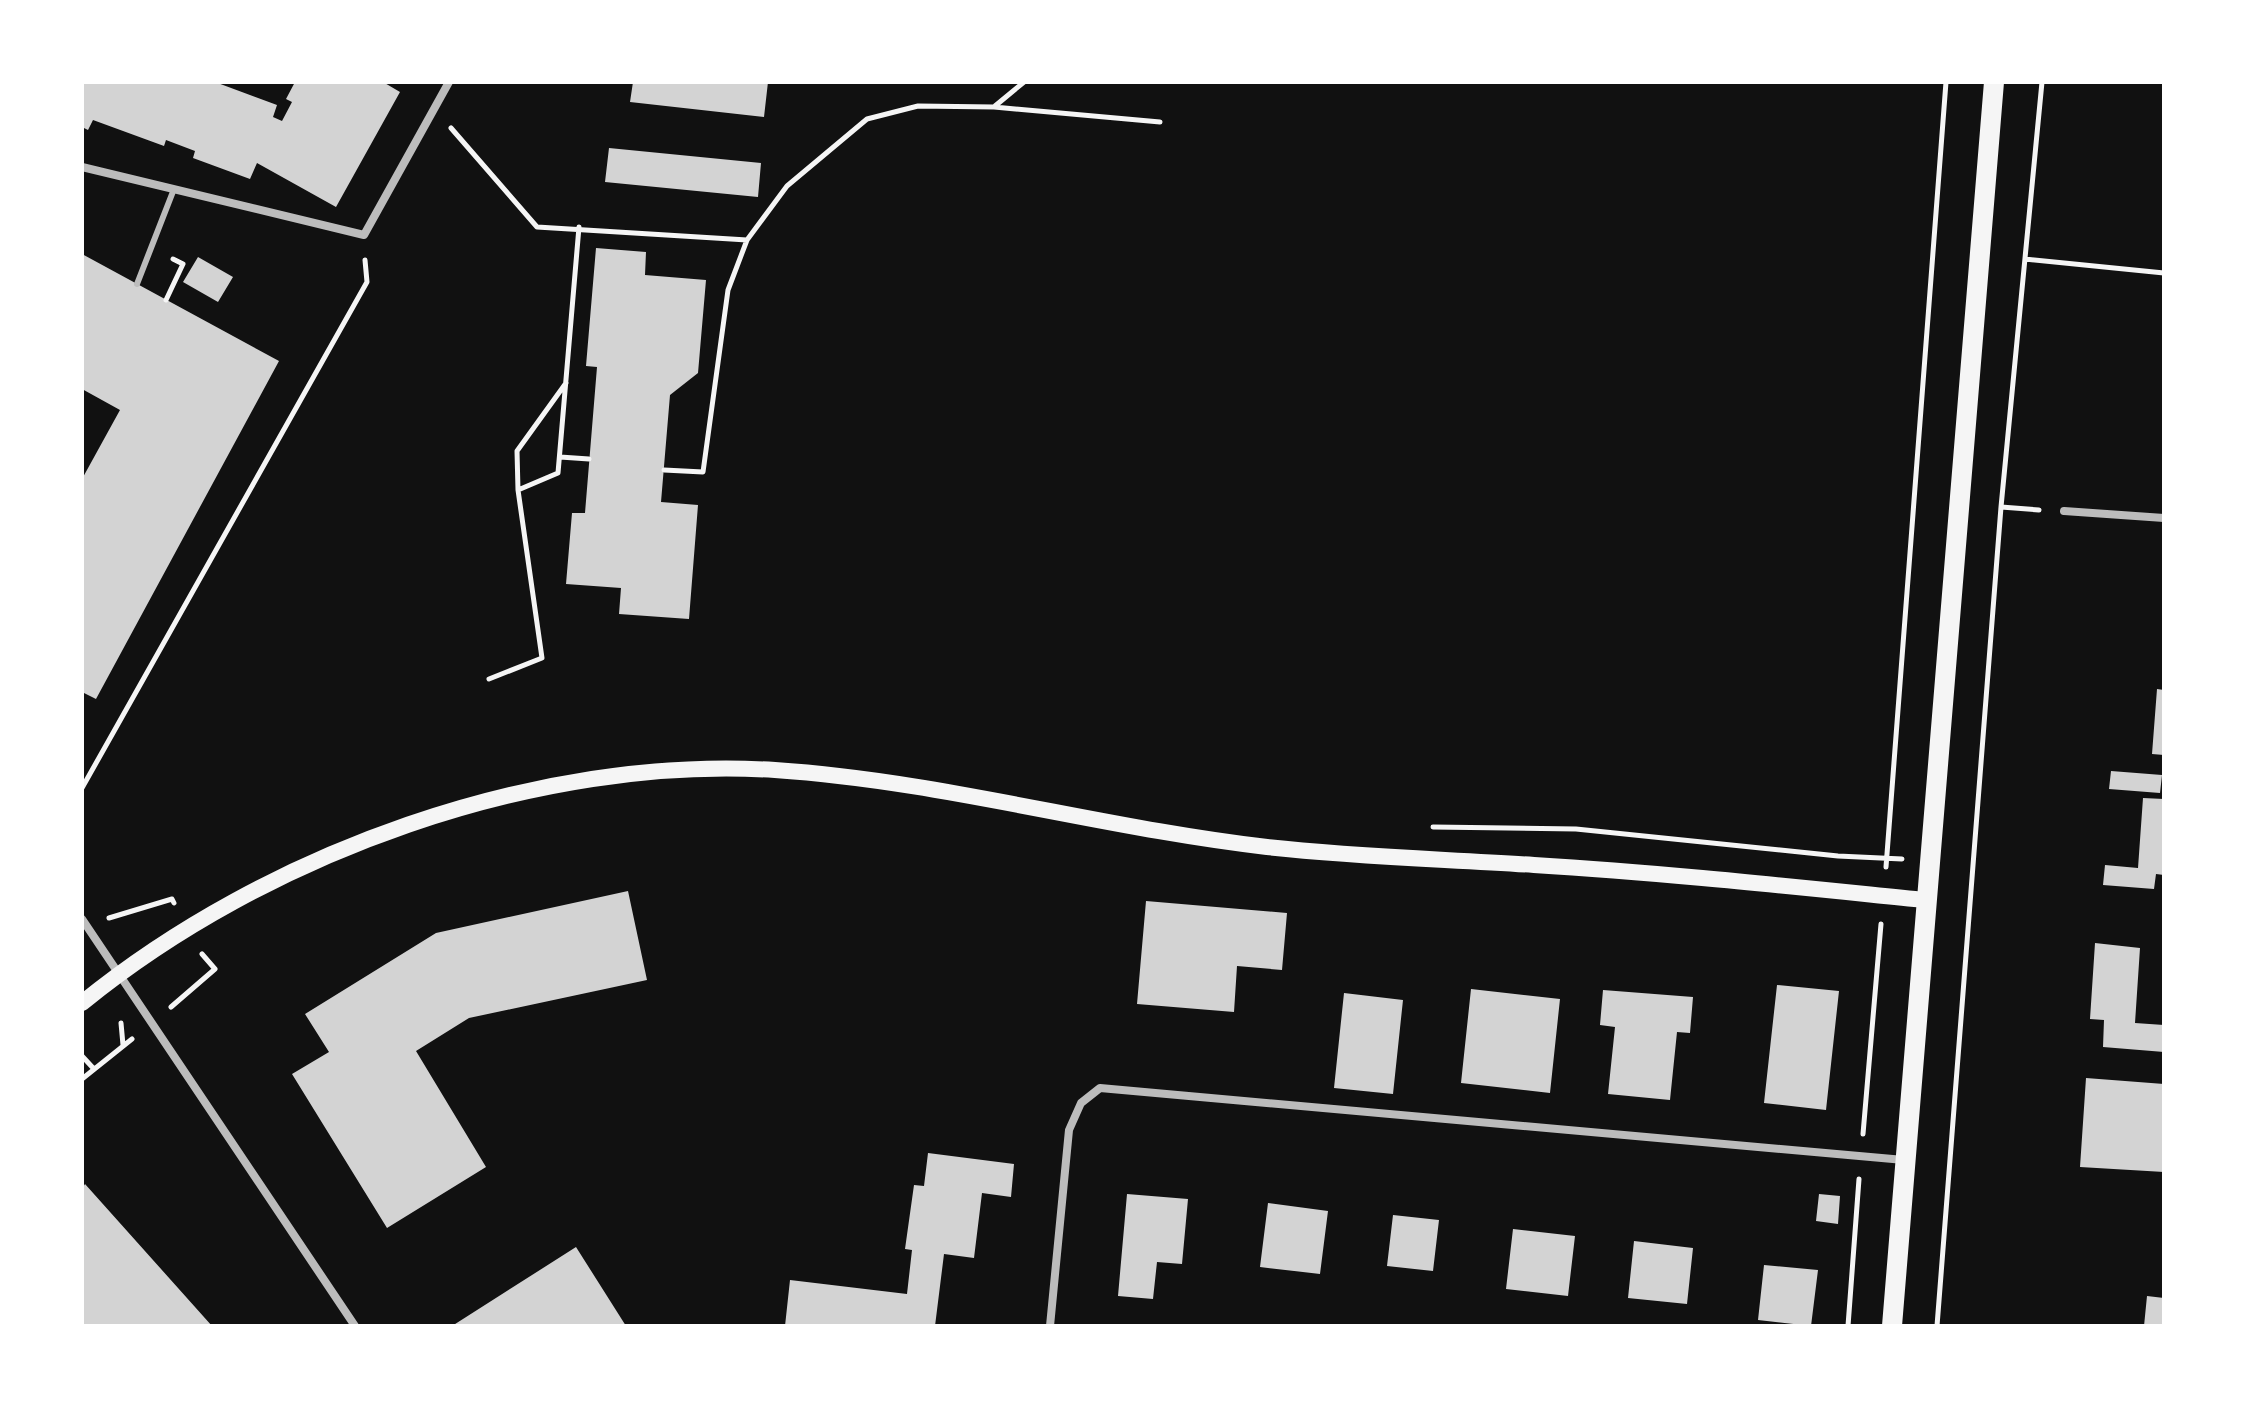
<svg xmlns="http://www.w3.org/2000/svg" width="2246" height="1408" font-family="Figtree,sans-serif">
<style>
.building{fill:#d3d3d3}
.lines{fill:none;stroke-linecap:round;stroke-linejoin:round}
.path{stroke:#f5f5f5;stroke-width:5}
.service{stroke:#bcbcbc;stroke-width:6}
.minor{stroke:#bcbcbc;stroke-width:8}
.secondary{stroke:#f5f5f5;stroke-width:16}
.primary{stroke:#f5f5f5;stroke-width:20}
</style>
<rect width="100%" height="100%" fill="#111"/>
<path class="building" d="M 82,82 L 215,82 L 277,105 L 273,117 L 282,121 L 292,102 L 286,99 L 295,82 L 383,82 L 400,92 L 336,207 L 257,163 L 250,179 L 193,158 L 195,151 L 166,140 L 164,146 L 93,120 L 88,130 L 82,127 Z
M 633,82 L 768,82 L 764,117 L 630,102 Z
M 609,148 L 761,163 L 758,197 L 605,182 Z
M 596,248 L 646,252 L 645,275 L 706,280 L 698,373 L 670,395 L 661,502 L 698,505 L 689,619 L 619,614 L 621,588 L 566,584 L 572,513 L 585,513 L 597,367 L 586,366 Z
M 82,254 L 279,361 L 96,699 L 82,692 L 82,479 L 120,410 L 82,389 Z
M 198,257 L 233,277 L 218,302 L 183,282 Z
M 2157,689 L 2164,690 L 2164,755 L 2152,754 Z
M 2111,771 L 2162,775 L 2160,793 L 2109,789 Z
M 2143,798 L 2164,799 L 2164,875 L 2156,874 L 2154,889 L 2103,885 L 2105,865 L 2138,868 Z
M 628,891 L 647,980 L 469,1018 L 416,1051 L 486,1167 L 387,1228 L 292,1074 L 329,1052 L 305,1014 L 436,933 Z
M 1146,901 L 1287,913 L 1282,970 L 1237,966 L 1234,1012 L 1137,1004 Z
M 2095,943 L 2140,948 L 2135,1023 L 2164,1025 L 2164,1052 L 2103,1047 L 2104,1020 L 2090,1019 Z
M 1777,985 L 1839,991 L 1826,1110 L 1764,1103 Z
M 1471,989 L 1560,999 L 1550,1093 L 1461,1083 Z
M 1603,990 L 1693,997 L 1690,1033 L 1677,1032 L 1670,1100 L 1608,1094 L 1615,1027 L 1600,1025 Z
M 1344,993 L 1403,1000 L 1393,1094 L 1334,1088 Z
M 2086,1078 L 2164,1084 L 2164,1172 L 2080,1167 Z
M 928,1153 L 1014,1164 L 1011,1197 L 982,1193 L 974,1258 L 944,1254 L 935,1326 L 785,1326 L 790,1280 L 907,1294 L 912,1250 L 905,1249 L 914,1185 L 924,1186 Z
M 85,1184 L 212,1326 L 82,1326 L 82,1189 Z
M 1127,1194 L 1188,1199 L 1182,1264 L 1157,1262 L 1153,1299 L 1118,1296 Z
M 1819,1194 L 1840,1196 L 1838,1224 L 1816,1221 Z
M 1268,1203 L 1328,1211 L 1320,1274 L 1260,1267 Z
M 1393,1215 L 1439,1220 L 1433,1271 L 1387,1266 Z
M 1513,1229 L 1575,1236 L 1568,1296 L 1506,1289 Z
M 1634,1241 L 1693,1248 L 1687,1304 L 1628,1298 Z
M 576,1247 L 626,1326 L 452,1326 Z
M 1764,1265 L 1818,1270 L 1811,1326 L 1758,1320 Z
M 2147,1296 L 2164,1298 L 2164,1326 L 2144,1326 Z"/>
<g class="lines">
<path class="path" d="M 995,106 L 1024,82
M 451,128 L 537,227 L 747,240
M 2025,259 L 2164,273
M 166,300 L 183,264 L 173,259
M 560,457 L 589,459
M 664,470 L 703,472 L 728,290 L 747,240 L 787,186 L 867,119 L 918,106 L 994,107 L 1160,122
M 518,490 L 517,451 L 566,383
M 2001,507 L 2039,510
M 489,679 L 542,658 L 518,490 L 558,473 L 579,227
M 82,788 L 367,282 L 365,260
M 1433,827 L 1576,829 L 1838,856 L 1902,859
M 1886,867 L 1946,82
M 109,918 L 172,899 L 174,903
M 171,1007 L 215,969 L 202,954
M 121,1023 L 123,1045
M 82,1056 L 94,1069
M 82,1079 L 132,1039
M 1863,1134 L 1881,924
M 1848,1326 L 1859,1179
M 1937,1326 L 2001,507 L 2042,82"/>
<path class="service" d="M 137,284 L 174,189"/>
<path class="minor" d="M 82,167 L 364,235 L 449,82
M 2064,511 L 2164,518
M 82,919 L 355,1326
M 1050,1326 L 1069,1130 L 1081,1103 L 1100,1088 L 1904,1160"/>
<path class="secondary" d="M 82,1003 C 266,853 537,755 775,770 C 941,781 1102,828 1267,847 C 1356,857 1445,859 1534,865 C 1665,873 1795,887 1925,900"/>
<path class="primary" d="M 1892,1326 L 1994,82"/>
</g>
<rect width="2246" height="1408" fill="none" stroke="#ffffff" stroke-width="168"/>
</svg>
